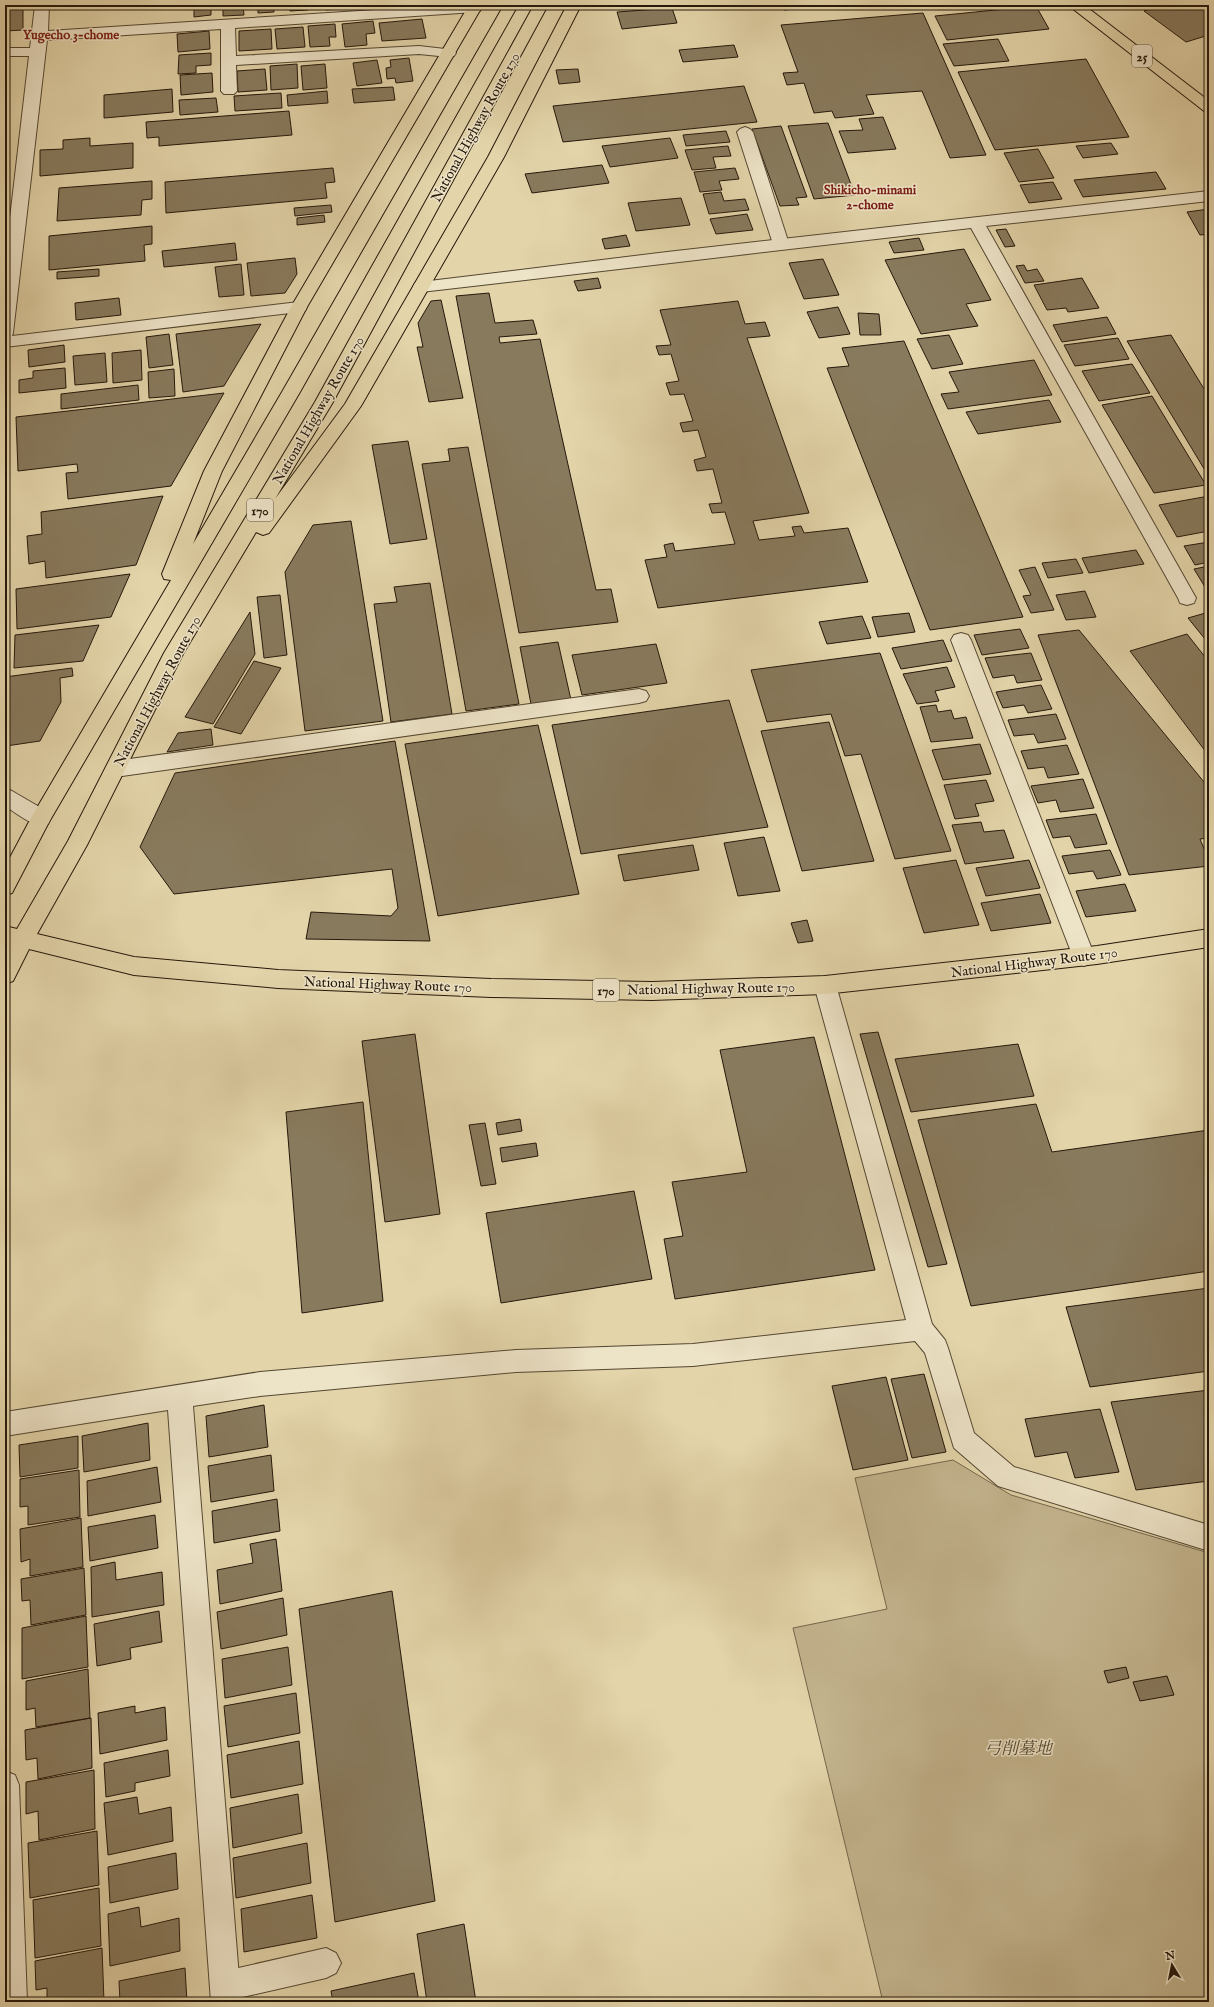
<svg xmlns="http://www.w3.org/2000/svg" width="1214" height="2007" font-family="'IM FELL English','Noto Serif JP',serif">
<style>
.green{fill:#c3b48e;stroke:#74664c}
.building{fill:#887a5d;stroke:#25180b}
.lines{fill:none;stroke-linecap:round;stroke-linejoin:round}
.lane-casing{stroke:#544732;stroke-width:2}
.street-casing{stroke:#544732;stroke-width:2}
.highway-casing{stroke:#25180b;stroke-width:2}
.lane{fill:#ede3c7;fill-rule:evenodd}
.street{fill:#ede3c7;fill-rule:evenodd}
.highway{fill:#e3d4a9;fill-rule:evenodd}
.labels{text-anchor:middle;stroke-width:3;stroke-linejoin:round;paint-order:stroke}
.far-neighbourhood-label{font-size:13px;font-weight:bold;fill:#7a1f14;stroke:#ede3c7}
.shield{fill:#ede3c7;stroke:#615543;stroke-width:1}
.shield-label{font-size:13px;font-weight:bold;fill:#25180b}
.street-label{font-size:14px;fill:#25180b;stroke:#ede3c7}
.near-park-label{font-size:17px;font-style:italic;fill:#544732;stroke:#ede3c7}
</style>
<rect width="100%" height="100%" fill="#e3d4a9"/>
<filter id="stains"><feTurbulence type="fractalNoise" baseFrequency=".005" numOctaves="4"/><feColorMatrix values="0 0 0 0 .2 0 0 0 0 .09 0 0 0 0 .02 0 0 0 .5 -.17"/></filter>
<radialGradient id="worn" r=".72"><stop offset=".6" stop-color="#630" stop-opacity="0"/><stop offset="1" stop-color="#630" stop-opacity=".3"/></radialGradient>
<path class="green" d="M 953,1460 L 1011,1495 L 1209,1553 L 1209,2002 L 883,2002 L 793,1628 L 887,1609 L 855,1478 Z"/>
<path class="building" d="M 194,5 L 217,5 L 218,9 L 211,8 L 211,15 L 194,17 Z
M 223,5 L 251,5 L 243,6 L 244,15 L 223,16 Z
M 258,5 L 274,5 L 274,12 L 258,13 Z
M 290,5 L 308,5 L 308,10 L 290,11 Z
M 326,5 L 365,5 L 366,7 L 326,10 Z
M 781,5 L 813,5 L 814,7 L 784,10 Z
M 968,5 L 1005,5 L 970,9 Z
M 1162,5 L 1209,5 L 1209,35 L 1186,42 L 1144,11 Z
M 23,6 L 23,30 L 5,31 L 5,7 Z
M 1036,6 L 1049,29 L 947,40 L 935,16 Z
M 672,8 L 677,23 L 622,29 L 617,12 Z
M 923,13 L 986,155 L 950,158 L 922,91 L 866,95 L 874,114 L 835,118 L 832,111 L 814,113 L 804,83 L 787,85 L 783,73 L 798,72 L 781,25 Z
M 422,19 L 426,38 L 382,41 L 379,23 Z
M 373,21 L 375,33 L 366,34 L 367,45 L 345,47 L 342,24 Z
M 335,24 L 336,37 L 329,37 L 330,46 L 310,47 L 308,26 Z
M 303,27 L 305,47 L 277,49 L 275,29 Z
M 271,29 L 272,49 L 239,51 L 239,31 Z
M 209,31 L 210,49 L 178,52 L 177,34 Z
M 998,39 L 1009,61 L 954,66 L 943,44 Z
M 734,45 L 738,57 L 683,62 L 679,50 Z
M 211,53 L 211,65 L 196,66 L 196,73 L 178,74 L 179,55 Z
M 409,58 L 413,81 L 396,83 L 395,78 L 387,79 L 386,68 L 391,67 L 390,60 Z
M 1086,59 L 1129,137 L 995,150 L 958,72 Z
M 377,60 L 382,83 L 357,86 L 353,63 Z
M 297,64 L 298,88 L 271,90 L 270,66 Z
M 325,64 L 327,88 L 303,90 L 301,66 Z
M 265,69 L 267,90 L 238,92 L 237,71 Z
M 578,69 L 580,82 L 559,84 L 556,70 Z
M 212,73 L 213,92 L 181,95 L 180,75 Z
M 744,86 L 757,122 L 563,142 L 553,106 Z
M 393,87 L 395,100 L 354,103 L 352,89 Z
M 172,89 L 173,112 L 104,118 L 104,95 Z
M 327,91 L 328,103 L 288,106 L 287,95 Z
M 281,93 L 282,108 L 235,111 L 234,96 Z
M 216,98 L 218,112 L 180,115 L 179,100 Z
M 289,111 L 292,135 L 159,146 L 159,137 L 147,138 L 146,122 Z
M 883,117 L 896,149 L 848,153 L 839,131 L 863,130 L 859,119 Z
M 828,123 L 855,195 L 814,199 L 788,126 Z
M 781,126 L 807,197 L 796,198 L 799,205 L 780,206 L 752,129 Z
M 726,131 L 730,142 L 686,146 L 683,135 Z
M 90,138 L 90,146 L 133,143 L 133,168 L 40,176 L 40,150 L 63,149 L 63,140 Z
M 670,138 L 678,158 L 610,167 L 602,146 Z
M 1111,143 L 1118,154 L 1083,158 L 1076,146 Z
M 728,146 L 731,156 L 713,157 L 716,168 L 692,170 L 685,150 Z
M 1038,149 L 1054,178 L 1019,182 L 1004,153 Z
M 602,165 L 609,183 L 532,193 L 525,174 Z
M 333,168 L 335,182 L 325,183 L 327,198 L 166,213 L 165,182 Z
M 735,168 L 739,179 L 719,181 L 722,190 L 700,192 L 694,172 Z
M 1156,172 L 1166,189 L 1083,197 L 1074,180 Z
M 152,181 L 152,199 L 142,200 L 141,215 L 57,221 L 59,188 Z
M 1053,182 L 1062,199 L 1029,203 L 1020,185 Z
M 721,192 L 724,201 L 745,199 L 749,210 L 709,214 L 703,194 Z
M 681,198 L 690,225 L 636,231 L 628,203 Z
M 331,205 L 332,212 L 295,216 L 294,208 Z
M 1209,209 L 1209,234 L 1200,235 L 1187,212 Z
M 747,214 L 753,230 L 716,234 L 710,219 Z
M 324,215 L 325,222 L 297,225 L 297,218 Z
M 152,226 L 152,244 L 144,245 L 145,261 L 49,270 L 49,236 Z
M 1006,229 L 1015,246 L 1005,247 L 996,230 Z
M 626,235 L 630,246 L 605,249 L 602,239 Z
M 919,238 L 924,250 L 894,253 L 889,242 Z
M 235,243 L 237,260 L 164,267 L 162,251 Z
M 964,249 L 991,300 L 966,304 L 978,326 L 921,334 L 885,260 Z
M 295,258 L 297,274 L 285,293 L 251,296 L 247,263 Z
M 823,259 L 839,295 L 804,299 L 789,263 Z
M 241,264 L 244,295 L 219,297 L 215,267 Z
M 1024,265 L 1027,271 L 1037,269 L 1044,281 L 1025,283 L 1016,266 Z
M 99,269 L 99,276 L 57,279 L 57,272 Z
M 598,278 L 601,288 L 578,291 L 574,281 Z
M 1082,278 L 1099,308 L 1068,312 L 1066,308 L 1047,310 L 1034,285 Z
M 489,293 L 495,323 L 533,320 L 537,334 L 499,337 L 500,343 L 540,339 L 596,590 L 611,589 L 618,622 L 519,633 L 456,296 Z
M 119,298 L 121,315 L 76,320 L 75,303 Z
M 441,300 L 463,398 L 429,402 L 417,347 L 423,347 L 418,323 L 431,301 Z
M 738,301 L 745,324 L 765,322 L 770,336 L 747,338 L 809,513 L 753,521 L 759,540 L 795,536 L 792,527 L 801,526 L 804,533 L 848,528 L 868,582 L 658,608 L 645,560 L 667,557 L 664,545 L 673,543 L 675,551 L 735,544 L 725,512 L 712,513 L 709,504 L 722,503 L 713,469 L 697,471 L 694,460 L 706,457 L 698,430 L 683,432 L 680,423 L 693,421 L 684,394 L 670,395 L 666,383 L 679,381 L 671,354 L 659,355 L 656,346 L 671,345 L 660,310 Z
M 838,307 L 850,334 L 819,338 L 807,312 Z
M 858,313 L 879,314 L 881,335 L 860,335 Z
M 1107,317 L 1116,334 L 1062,342 L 1053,325 Z
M 261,324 L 224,386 L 183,392 L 176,334 Z
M 169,334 L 173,365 L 149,368 L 146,337 Z
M 949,335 L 963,364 L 932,369 L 917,339 Z
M 1171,335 L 1209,397 L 1209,477 L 1127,341 Z
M 1118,338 L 1129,359 L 1075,366 L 1064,345 Z
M 904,341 L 1023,617 L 930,630 L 827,368 L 849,366 L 842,348 Z
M 64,345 L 65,362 L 29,367 L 28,350 Z
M 141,350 L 142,380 L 113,383 L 112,353 Z
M 105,353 L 107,382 L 75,385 L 73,356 Z
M 1034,360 L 1052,395 L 948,409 L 941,394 L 959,392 L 949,372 Z
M 1132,364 L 1150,393 L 1099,401 L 1082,371 Z
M 65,368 L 66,388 L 19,393 L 19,380 L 33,378 L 33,371 Z
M 174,369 L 175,396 L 149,398 L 148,372 Z
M 138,385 L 139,400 L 61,409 L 61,394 Z
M 224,393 L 171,486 L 68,499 L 66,473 L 78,472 L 77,464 L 18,471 L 16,417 Z
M 1152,396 L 1206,485 L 1154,493 L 1102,405 Z
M 1049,400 L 1061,422 L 978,434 L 966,412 Z
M 408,441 L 427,539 L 390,544 L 372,445 Z
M 468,447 L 519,704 L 466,711 L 422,464 L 450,461 L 448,449 Z
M 163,496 L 136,565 L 46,578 L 45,561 L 29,564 L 27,536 L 42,534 L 41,512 Z
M 1209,496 L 1209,531 L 1177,537 L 1159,505 Z
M 351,521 L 383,721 L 305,731 L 285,572 L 313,525 Z
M 1209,542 L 1209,562 L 1195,565 L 1184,546 Z
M 1136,550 L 1144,564 L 1089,573 L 1082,558 Z
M 1076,559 L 1083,573 L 1048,578 L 1042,563 Z
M 1209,566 L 1209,587 L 1205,587 L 1194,569 Z
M 1035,567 L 1054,610 L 1031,613 L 1023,596 L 1031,595 L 1019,570 Z
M 130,574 L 111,617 L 17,629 L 16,589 Z
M 430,583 L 452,714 L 391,722 L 374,604 L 397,602 L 394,587 Z
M 1085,591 L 1096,617 L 1066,620 L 1056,595 Z
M 280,595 L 287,655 L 264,658 L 257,597 Z
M 250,612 L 255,654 L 213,724 L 185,717 Z
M 1209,612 L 1209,644 L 1188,618 Z
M 909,613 L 915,632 L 878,637 L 872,617 Z
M 862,616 L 871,638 L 827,644 L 819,622 Z
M 99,625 L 83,661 L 14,668 L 15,635 Z
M 1020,629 L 1029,648 L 982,655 L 974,635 Z
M 1079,630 L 1209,788 L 1209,838 L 1200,839 L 1209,861 L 1209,866 L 1129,875 L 1038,635 Z
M 1187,634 L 1209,662 L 1209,756 L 1130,651 Z
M 943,640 L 952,661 L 901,669 L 892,648 Z
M 558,642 L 571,700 L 531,704 L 520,647 Z
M 656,644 L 667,683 L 582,695 L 572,655 Z
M 880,653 L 951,851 L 895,859 L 861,754 L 845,756 L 831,714 L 767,722 L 751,670 Z
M 1031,653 L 1042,680 L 1017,683 L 1014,675 L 993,678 L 985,658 Z
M 254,661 L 281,668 L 241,734 L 214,727 Z
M 947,667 L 955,687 L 935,691 L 939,701 L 917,704 L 903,674 Z
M 72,668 L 73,676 L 60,678 L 61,702 L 40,741 L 6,746 L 5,677 Z
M 1041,685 L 1052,709 L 1028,713 L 1024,705 L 1003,708 L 996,692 Z
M 729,700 L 768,827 L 581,854 L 552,725 Z
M 936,705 L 938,712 L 951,710 L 954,719 L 966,717 L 973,738 L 931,742 L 920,707 Z
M 1056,714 L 1066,739 L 1038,743 L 1034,734 L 1014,736 L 1008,720 Z
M 829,722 L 874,861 L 802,871 L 761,731 Z
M 538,725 L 579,894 L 438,916 L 405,744 Z
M 211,729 L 213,745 L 167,752 L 178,733 Z
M 395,741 L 430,941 L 306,939 L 311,912 L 391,916 L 398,908 L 392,869 L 174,894 L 140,847 L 175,773 Z
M 980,744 L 991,774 L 943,780 L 932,750 Z
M 1067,745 L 1079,774 L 1048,778 L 1044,767 L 1028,769 L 1021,751 Z
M 1083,779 L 1094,808 L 1060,812 L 1056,800 L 1038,803 L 1031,786 Z
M 986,780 L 994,801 L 975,804 L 979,816 L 955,819 L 944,785 Z
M 1096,814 L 1107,844 L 1075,848 L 1070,836 L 1053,838 L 1046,820 Z
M 981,822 L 984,832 L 1004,830 L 1014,858 L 965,864 L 952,825 Z
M 764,837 L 780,891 L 738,896 L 724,843 Z
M 693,845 L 699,870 L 624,881 L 618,855 Z
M 1110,850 L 1121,875 L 1097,879 L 1093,871 L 1069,874 L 1062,856 Z
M 956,860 L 979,925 L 924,933 L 903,868 Z
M 1029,860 L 1040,888 L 986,896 L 976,868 Z
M 1125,884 L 1136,911 L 1086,917 L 1076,891 Z
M 1040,894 L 1051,923 L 991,931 L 981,903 Z
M 807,920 L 813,941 L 798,943 L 791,923 Z
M 878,1032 L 947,1264 L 928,1267 L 860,1034 Z
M 415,1034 L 440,1214 L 385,1222 L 362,1041 Z
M 814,1037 L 875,1270 L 675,1299 L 664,1239 L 683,1236 L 672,1182 L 747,1172 L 720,1050 Z
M 1018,1044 L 1034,1096 L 911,1112 L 895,1059 Z
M 363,1102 L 383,1301 L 302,1313 L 286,1112 Z
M 1036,1104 L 1052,1152 L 1209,1130 L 1209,1271 L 971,1306 L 918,1120 Z
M 520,1119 L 522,1131 L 498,1135 L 496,1123 Z
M 485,1123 L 496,1184 L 481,1186 L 469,1125 Z
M 536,1143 L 538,1156 L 502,1162 L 500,1148 Z
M 634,1191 L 652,1279 L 501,1303 L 486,1213 Z
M 1209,1288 L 1209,1371 L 1090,1387 L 1066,1307 Z
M 924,1374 L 946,1452 L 912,1458 L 891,1379 Z
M 886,1377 L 908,1460 L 853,1470 L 832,1386 Z
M 1209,1390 L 1209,1481 L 1136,1490 L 1111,1402 Z
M 264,1405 L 268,1447 L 209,1457 L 206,1416 Z
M 1100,1409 L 1119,1472 L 1075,1478 L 1067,1452 L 1035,1457 L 1025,1419 Z
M 148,1423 L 150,1460 L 84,1472 L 82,1436 Z
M 78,1436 L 78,1468 L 20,1477 L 19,1445 Z
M 271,1455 L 274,1491 L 211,1502 L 208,1466 Z
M 157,1467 L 161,1502 L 88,1516 L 87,1481 Z
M 79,1470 L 80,1517 L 28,1525 L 28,1506 L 20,1507 L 20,1479 Z
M 277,1499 L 280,1531 L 214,1543 L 212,1511 Z
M 155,1515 L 158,1548 L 90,1561 L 88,1527 Z
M 81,1518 L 83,1567 L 30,1576 L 30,1559 L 21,1562 L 20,1529 Z
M 276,1539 L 282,1591 L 220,1604 L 217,1570 L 253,1563 L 250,1544 Z
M 115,1562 L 116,1580 L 162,1572 L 164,1605 L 92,1617 L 91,1567 Z
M 84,1568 L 86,1615 L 31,1625 L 30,1600 L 22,1601 L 21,1579 Z
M 392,1591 L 435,1901 L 335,1922 L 299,1609 Z
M 283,1598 L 287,1635 L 221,1649 L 217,1612 Z
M 159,1611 L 162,1642 L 130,1648 L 131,1659 L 97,1666 L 94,1624 Z
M 86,1616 L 88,1667 L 22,1679 L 22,1628 Z
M 288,1647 L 292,1685 L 225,1698 L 222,1659 Z
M 1126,1667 L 1129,1678 L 1108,1683 L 1104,1671 Z
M 88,1669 L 90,1718 L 36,1727 L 35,1708 L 26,1710 L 26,1681 Z
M 1167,1676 L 1174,1695 L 1140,1701 L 1133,1682 Z
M 296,1693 L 300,1733 L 228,1747 L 224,1706 Z
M 135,1706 L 135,1713 L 165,1707 L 167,1740 L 100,1754 L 98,1713 Z
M 91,1718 L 92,1768 L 38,1779 L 37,1758 L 26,1760 L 25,1730 Z
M 299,1741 L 303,1784 L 231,1798 L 227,1755 Z
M 168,1750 L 170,1776 L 135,1783 L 135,1791 L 106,1797 L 104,1763 Z
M 94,1770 L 95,1829 L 39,1840 L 38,1811 L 26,1814 L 26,1782 Z
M 298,1794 L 302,1833 L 233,1848 L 230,1808 Z
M 137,1797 L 139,1814 L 171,1807 L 173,1841 L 108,1855 L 104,1803 Z
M 97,1831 L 99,1885 L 30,1898 L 28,1843 Z
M 307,1843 L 311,1883 L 236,1898 L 233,1858 Z
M 176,1853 L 178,1889 L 110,1903 L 108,1867 Z
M 99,1888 L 101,1946 L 35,1958 L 33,1900 Z
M 312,1895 L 317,1938 L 244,1952 L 241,1909 Z
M 139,1907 L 141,1927 L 179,1918 L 180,1951 L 110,1966 L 108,1914 Z
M 464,1924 L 476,2002 L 427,2002 L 417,1934 Z
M 102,1948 L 104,2002 L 47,2002 L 47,1988 L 36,1990 L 35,1961 Z
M 185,1968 L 187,2002 L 120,2002 L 119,1981 Z
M 414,1973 L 419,2002 L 333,2002 L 331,1991 Z"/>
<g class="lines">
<defs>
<path id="lane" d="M 745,127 L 750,129 L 753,132 L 789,244 L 787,247 L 781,249 L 775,247 L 773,244 L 737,132 L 740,129 Z
M 326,1948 L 336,1953 L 341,1963 L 336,1973 L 326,1978 L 225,2001 L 215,1996 L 210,1986 L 215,1976 L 225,1971 Z"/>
<path id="street" d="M 35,5 L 49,5 L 48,31 L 454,5 L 480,5 L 482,8 L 480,11 L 475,12 L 235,28 L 236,56 L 419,46 L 454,50 L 456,53 L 454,56 L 449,57 L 419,54 L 236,65 L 237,91 L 234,94 L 224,94 L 221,91 L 221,29 L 47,40 L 13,333 L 12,336 L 299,302 L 305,303 L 307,307 L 305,311 L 299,312 L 5,347 L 5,261 L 29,56 L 5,56 L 5,48 L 30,48 Z
M 1209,191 L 1209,201 L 986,226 L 1196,598 L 1194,603 L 1187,605 L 1180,603 L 1178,598 L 971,228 L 421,292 L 415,291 L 413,287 L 415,283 L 421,282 L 667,252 Z
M 961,633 L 968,635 L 971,640 L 1095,957 L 1092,963 L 1084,966 L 1076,963 L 1073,957 L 951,640 L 954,635 Z
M 639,689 L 646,691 L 649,696 L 646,701 L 639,703 L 115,777 L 108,774 L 105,769 L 108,764 L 115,761 Z
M 5,788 L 12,791 L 48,812 L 51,818 L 48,824 C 33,828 18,814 5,806 Z
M 825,976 L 833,979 L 836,985 L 932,1324 L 945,1340 L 948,1348 L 974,1433 L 1014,1467 L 1209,1525 L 1209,1551 L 998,1486 L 954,1448 L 925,1353 L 915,1341 L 693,1366 L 516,1372 L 260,1396 L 193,1406 L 241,2002 L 211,2002 L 168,1410 L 5,1436 L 5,1412 L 260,1372 L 516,1350 L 693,1344 L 906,1320 L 814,985 L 817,979 Z
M 5,1771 L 15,1775 L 19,1785 L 27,2002 L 5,2002 Z"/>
<path id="highway" d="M 469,5 L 483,5 L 307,307 L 222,471 L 193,544 L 282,392 L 504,5 L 518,5 L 300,392 L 49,822 L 12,893 L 5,895 L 5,867 L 31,818 L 171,580 L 164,579 L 162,574 L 204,471 L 291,307 Z
M 534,5 L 548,5 L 333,402 L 275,499 L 345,404 L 488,157 L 567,5 L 581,5 L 504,157 L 361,406 L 269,533 L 263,535 L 256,532 L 183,654 L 87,845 L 37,934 L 134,957 L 278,970 L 491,979 L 652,982 L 825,976 L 1097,946 L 1209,929 L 1209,947 L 1097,964 L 825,994 L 652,1000 L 491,997 L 278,988 L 134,975 L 29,949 L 13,981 L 5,984 L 5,953 L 9,945 L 5,944 L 5,926 L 17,929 L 68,841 L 164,653 L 315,402 Z
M 1068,5 L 1084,5 L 1209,101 L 1209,113 L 1204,111 Z"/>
</defs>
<use href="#lane" class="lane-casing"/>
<use href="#street" class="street-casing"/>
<use href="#highway" class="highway-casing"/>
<use href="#lane" class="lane"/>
<use href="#street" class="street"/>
<use href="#highway" class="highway"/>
</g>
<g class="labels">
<g class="far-neighbourhood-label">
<text x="71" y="39">Yugecho 3-chome</text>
<text x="870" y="194">Shikicho-minami<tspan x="870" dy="15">2-chome</tspan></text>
</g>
<g class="shield">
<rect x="1132" y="45" width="20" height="22" rx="3"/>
<rect x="247" y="499" width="26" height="22" rx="3"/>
<rect x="593" y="979" width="26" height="22" rx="3"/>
</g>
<g class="shield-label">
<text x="1142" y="61">25</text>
<text x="260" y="515">170</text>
<text x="606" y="995">170</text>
</g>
<g class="street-label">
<text transform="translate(475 127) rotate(-61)" y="5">National Highway Route 170</text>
<text transform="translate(318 410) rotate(-60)" y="5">National Highway Route 170</text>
<text transform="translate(157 691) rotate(-62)" y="5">National Highway Route 170</text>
<text transform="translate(1034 962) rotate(-7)" y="5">National Highway Route 170</text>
<text transform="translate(388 984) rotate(2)" y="5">National Highway Route 170</text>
<text transform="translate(711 988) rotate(-1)" y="5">National Highway Route 170</text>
</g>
<g class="near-park-label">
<text x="1018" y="1754">弓削墓地</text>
</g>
</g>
<rect width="1214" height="2007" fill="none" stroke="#e3d4a9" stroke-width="20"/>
<rect x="6" y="6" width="1202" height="1995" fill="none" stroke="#25180b" stroke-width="2"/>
<rect x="10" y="10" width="1194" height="1987" fill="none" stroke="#25180b"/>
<g transform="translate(1172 1965) rotate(350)" stroke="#ede3c7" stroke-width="3" paint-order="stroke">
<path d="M0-3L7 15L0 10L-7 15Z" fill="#25180b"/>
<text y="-6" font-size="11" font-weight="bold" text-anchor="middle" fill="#25180b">N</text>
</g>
<rect width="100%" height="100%" filter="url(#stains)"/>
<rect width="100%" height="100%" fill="url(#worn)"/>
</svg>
